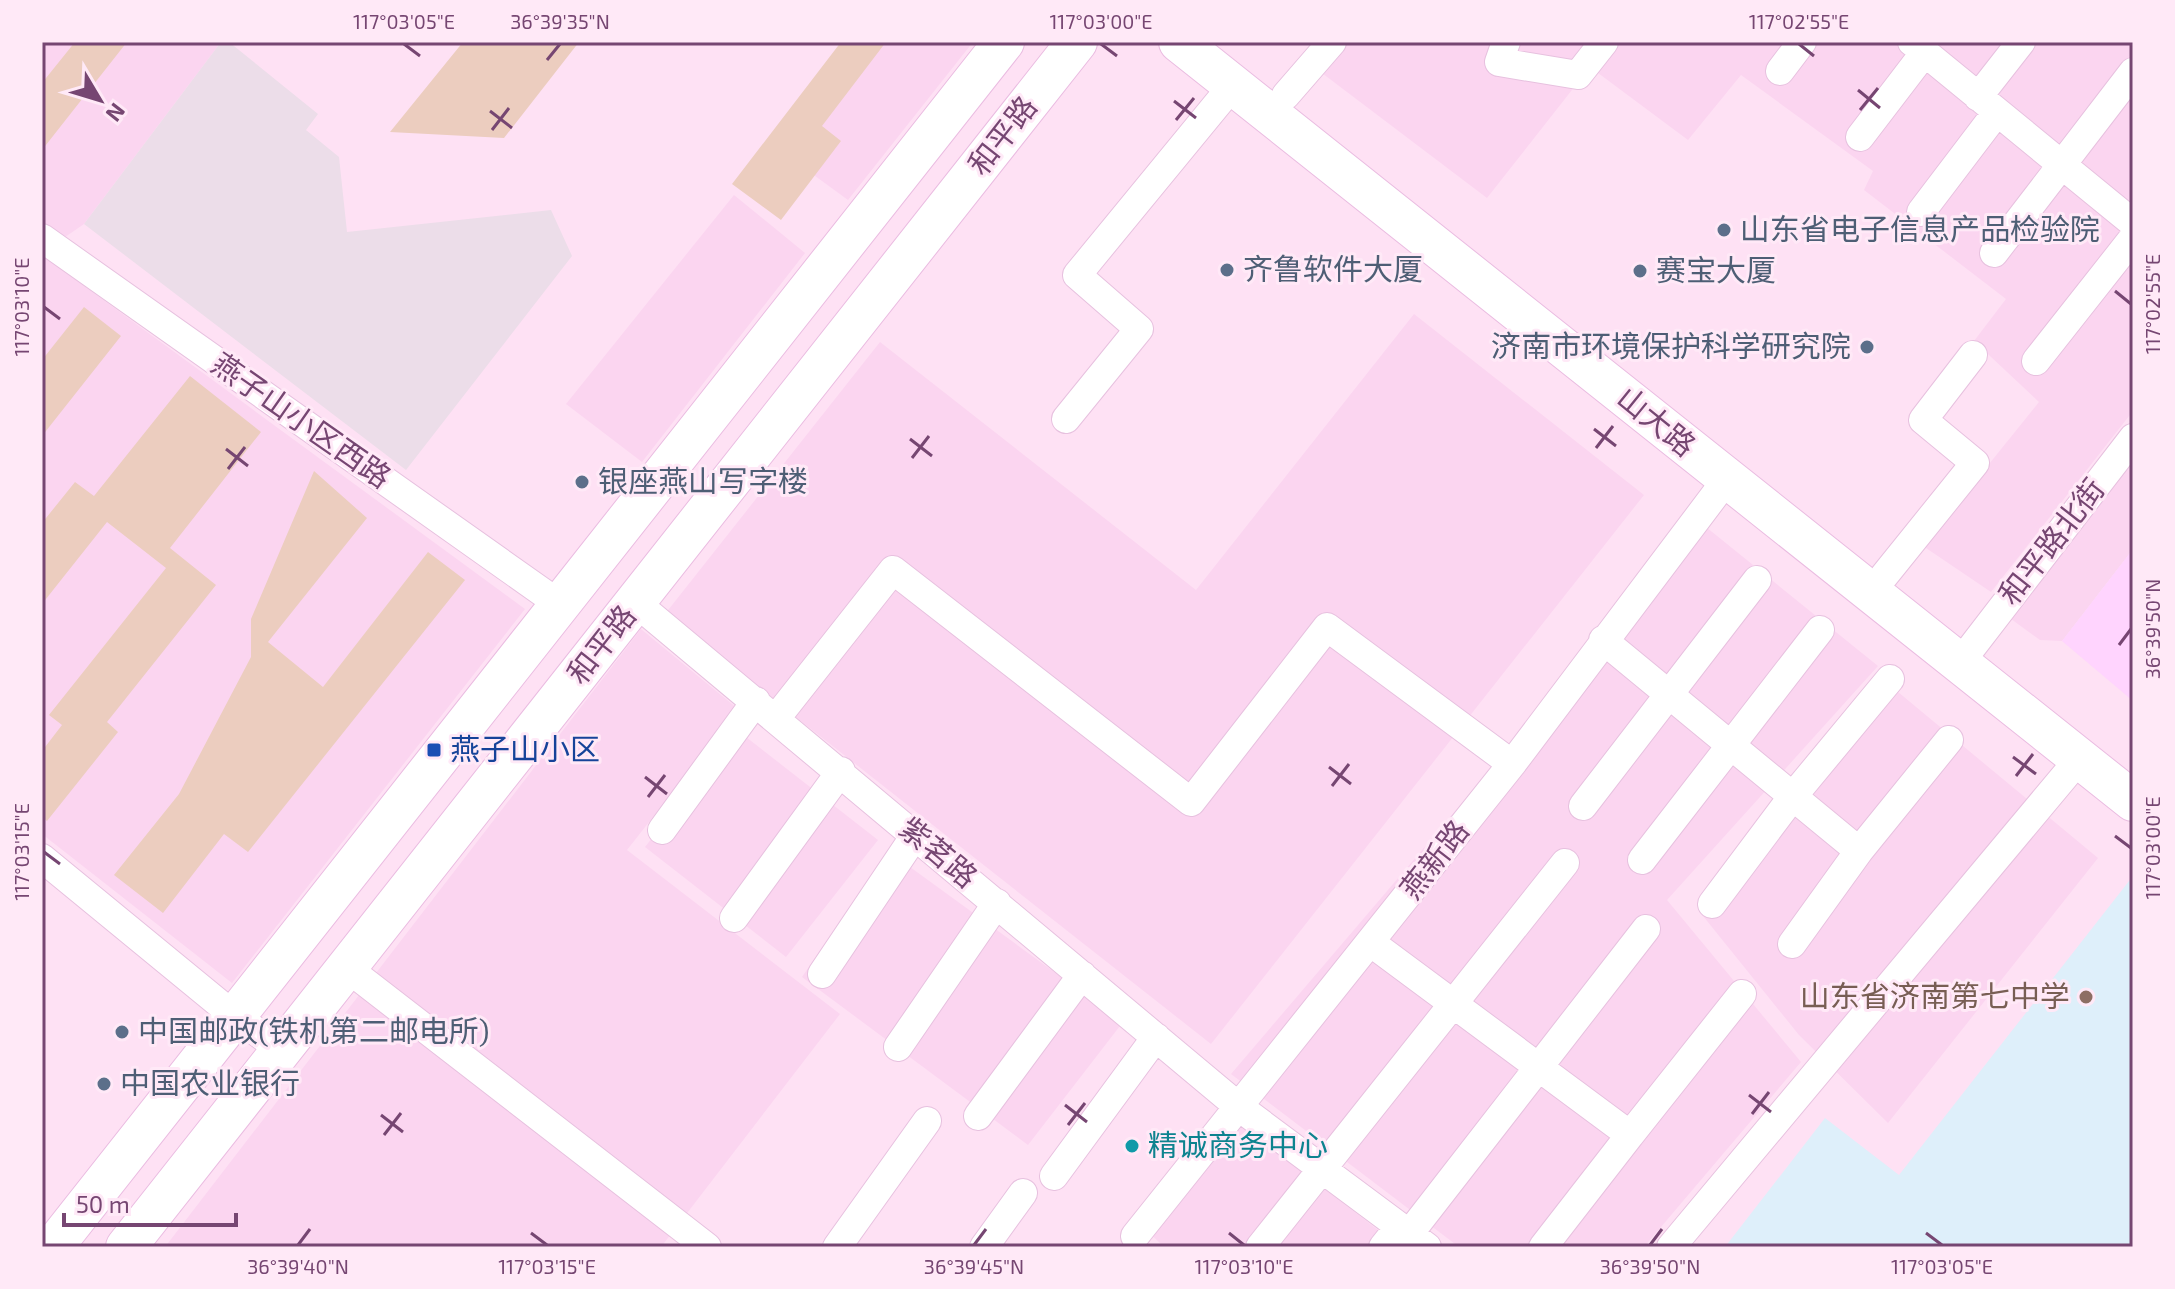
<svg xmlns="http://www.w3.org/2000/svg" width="2175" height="1289" font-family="'Exo 2','Noto Sans SC',sans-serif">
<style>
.residential{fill:#fbd5f0}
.commercial{fill:#ffd4fe}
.industrial{fill:#ecdde9}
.education{fill:#deeffa}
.green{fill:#eccdbf}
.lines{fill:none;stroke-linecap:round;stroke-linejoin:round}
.street-casing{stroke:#e7c1df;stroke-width:30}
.secondary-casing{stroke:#eabce1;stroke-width:42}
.street{stroke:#fff;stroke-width:28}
.secondary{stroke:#fff;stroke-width:40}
.ticks{fill:none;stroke:#764672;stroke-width:3}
.service-dot{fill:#5c6f8a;stroke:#ffe9f7;stroke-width:3}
.transit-dot{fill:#1a4fb4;stroke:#ffe9f7;stroke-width:3}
.education-dot{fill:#8d6e63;stroke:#ffe9f7;stroke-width:3}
.culture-dot{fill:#0f9aa8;stroke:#ffe9f7;stroke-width:3}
.labels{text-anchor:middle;stroke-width:6;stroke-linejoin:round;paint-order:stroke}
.street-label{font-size:30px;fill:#764672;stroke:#ffe9f7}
.service-label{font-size:30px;fill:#4e5e75;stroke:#ffe9f7;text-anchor:start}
.transit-label{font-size:30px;fill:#164399;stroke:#ffe9f7;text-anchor:start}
.education-label{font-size:30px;fill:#785e54;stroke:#ffe9f7;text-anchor:end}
.culture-label{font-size:30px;fill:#0d838f;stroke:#ffe9f7;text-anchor:start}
.neatline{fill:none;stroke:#764672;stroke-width:3}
.ticks-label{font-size:20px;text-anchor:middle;fill:#764672}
</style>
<rect width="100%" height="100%" fill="#fee1f4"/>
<path class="residential" d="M 42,42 L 221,42 L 84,224 L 42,253 Z
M 851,42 L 973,42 L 848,200 L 770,143 Z
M 1327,42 L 2133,42 L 2133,411 L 1991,592 L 1923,546 L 2039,402 L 1974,341 L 2006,299 L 1864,190 L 1873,171 L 1741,75 L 1688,140 L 1590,67 L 1487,198 L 1310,64 Z
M 734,195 L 805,253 L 642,462 L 566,404 Z
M 42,255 L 525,609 L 232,983 L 42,834 Z
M 1414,314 L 1644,495 L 1211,1044 L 665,614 L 880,342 L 1196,590 Z
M 2133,453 L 2133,549 L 2062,641 L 2040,640 L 2007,616 Z
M 1701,523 L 1878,666 L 1667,900 L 1801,1062 L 1644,1247 L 1459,1247 L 1231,1074 Z
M 641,629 L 738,709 L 627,850 L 840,1014 L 661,1247 L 165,1247 Z
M 1886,682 L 2098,858 L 1888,1123 L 1799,1035 L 1699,911 Z
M 737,730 L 878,840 L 786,957 L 645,847 Z
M 888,851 L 1123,1022 L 1028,1145 L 802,977 Z
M 1221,1109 L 1400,1247 L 1164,1247 L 1136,1220 Z"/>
<path class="commercial" d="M 2133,549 L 2133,701 L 2062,641 Z"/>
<path class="industrial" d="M 221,42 L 229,42 L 318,114 L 306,130 L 339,157 L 347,232 L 551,210 L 572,256 L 406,470 L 84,224 Z"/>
<path class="education" d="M 2133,876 L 2133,1247 L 1725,1247 L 1825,1118 L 1899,1175 Z"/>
<path class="green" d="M 75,42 L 127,42 L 42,150 L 42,83 Z
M 463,42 L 579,42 L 504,138 L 390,132 Z
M 841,42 L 886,42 L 822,126 L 841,141 L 781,220 L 732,184 Z
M 84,307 L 121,336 L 42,436 L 42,360 Z
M 190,376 L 261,432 L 170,548 L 216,585 L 107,722 L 118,732 L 47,821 L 42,817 L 42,751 L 62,725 L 49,715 L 166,568 L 107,522 L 42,604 L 42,523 L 75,482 L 94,496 Z
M 314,471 L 367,518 L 268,642 L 323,687 L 428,552 L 465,580 L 248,852 L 224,834 L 163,913 L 114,875 L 179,794 L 251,657 L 251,619 Z"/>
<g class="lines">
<defs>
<path id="street" d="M 1506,42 L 1499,62 L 1578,75 L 1604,42
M 1912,42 L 2133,223
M 1780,71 L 1802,42
M 1286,95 L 1332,42
M 1978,97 L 2021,42
M 1860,137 L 1925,52
M 1921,212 L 1997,112
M 42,238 L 545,594 L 562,602
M 1994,253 L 2133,72
M 2036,361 L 2133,238
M 1066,419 L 1139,329 L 1077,275 L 1233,85
M 1884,576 L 1975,463 L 1923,420 L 1973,355
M 635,602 L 1239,1107 L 1427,1247
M 1603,640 L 1859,851
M 1972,647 L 2133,438
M 777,717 L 893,570 L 1191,802 L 1327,627 L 1512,764
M 1583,806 L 1757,580
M 662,830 L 756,701
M 42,858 L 221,1005 L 281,1050
M 1642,860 L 1820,630
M 1712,904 L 1793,796 L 1890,679
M 734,918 L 841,771
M 1370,942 L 1630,1135 L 1742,994
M 1792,944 L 1859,851 L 1949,740
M 347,968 L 707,1247
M 822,974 L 916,834
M 898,1047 L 997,903
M 978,1116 L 1082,975
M 1054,1176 L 1156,1037
M 1409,1234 L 1646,929
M 1135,1236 L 1512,764 L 1727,479
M 837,1247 L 927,1121
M 984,1247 L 1023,1193
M 1260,1247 L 1565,863
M 1383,1247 L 1399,1227
M 1543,1247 L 1630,1135
M 1671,1247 L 2080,758"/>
<path id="secondary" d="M 1179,42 L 2133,801
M 53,1247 L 1004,42
M 126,1247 L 1077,42"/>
</defs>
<use href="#street" class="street-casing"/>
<use href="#secondary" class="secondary-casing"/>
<use href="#street" class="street"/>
<use href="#secondary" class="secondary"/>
</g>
<path class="ticks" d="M 404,44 L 420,56M 1101,44 L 1117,56M 1799,44 L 1814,56M 547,60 L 560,44M 1858,90 L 1880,108M 1174,101 L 1196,118M 1860,110 L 1878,88M 490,111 L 512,128M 1176,120 L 1194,98M 492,130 L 509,108M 2115,291 L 2131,304M 44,307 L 60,319M 1594,429 L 1616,446M 910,439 L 932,456M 1596,448 L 1613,426M 226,449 L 248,466M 912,458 L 929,436M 228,469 L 245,447M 2119,645 L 2131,629M 2013,757 L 2036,774M 1329,767 L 1351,784M 2016,776 L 2033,754M 645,777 L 667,794M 1332,786 L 1349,764M 648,797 L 665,775M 2115,836 L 2131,848M 44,852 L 60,864M 1749,1095 L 1771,1112M 1065,1105 L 1087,1122M 1752,1114 L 1769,1092M 381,1115 L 403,1132M 1068,1125 L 1085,1103M 384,1135 L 401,1113M 531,1233 L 547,1245M 1229,1233 L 1244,1245M 1926,1233 L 1942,1245M 298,1245 L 310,1229M 974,1245 L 986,1229M 1650,1245 L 1662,1229"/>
<g class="service-dot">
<circle cx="1724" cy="230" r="8"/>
<circle cx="1227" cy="270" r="8"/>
<circle cx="1640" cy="271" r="8"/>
<circle cx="1867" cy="347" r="8"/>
<circle cx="582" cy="482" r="8"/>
<circle cx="122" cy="1032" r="8"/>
<circle cx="104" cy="1084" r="8"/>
</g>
<rect class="transit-dot" x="426" y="742" width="16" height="16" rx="4"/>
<circle class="education-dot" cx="2086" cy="997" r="8"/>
<circle class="culture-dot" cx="1132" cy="1146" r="8"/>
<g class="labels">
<g class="street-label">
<text transform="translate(1003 136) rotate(-52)" y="10">和平路</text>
<text transform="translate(301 421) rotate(35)" y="10">燕子山小区西路</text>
<text transform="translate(1656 422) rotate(39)" y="10">山大路</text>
<text transform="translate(2052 542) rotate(-52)" y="10">和平路北街</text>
<text transform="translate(602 645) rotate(-52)" y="10">和平路</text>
<text transform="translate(938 853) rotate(40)" y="10">紫茗路</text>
<text transform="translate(1435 860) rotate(-52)" y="10">燕新路</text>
</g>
<g class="service-label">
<text x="1740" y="240">山东省电子信息产品检验院</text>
<text x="1243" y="280">齐鲁软件大厦</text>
<text x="1656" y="281">赛宝大厦</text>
<text x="1851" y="357" text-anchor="end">济南市环境保护科学研究院</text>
<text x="598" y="492">银座燕山写字楼</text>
<text x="138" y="1042">中国邮政(铁机第二邮电所)</text>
<text x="120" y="1094">中国农业银行</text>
</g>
<g class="transit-label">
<text x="450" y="760">燕子山小区</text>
</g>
<g class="education-label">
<text x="2070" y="1007">山东省济南第七中学</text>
</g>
<g class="culture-label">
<text x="1148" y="1156">精诚商务中心</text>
</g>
</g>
<rect width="2175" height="1289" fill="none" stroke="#ffe9f7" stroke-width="88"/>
<g transform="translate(100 100) rotate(128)" stroke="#ffe9f7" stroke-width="6" paint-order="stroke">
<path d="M0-6L14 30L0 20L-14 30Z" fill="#764672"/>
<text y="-12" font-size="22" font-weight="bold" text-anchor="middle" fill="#764672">N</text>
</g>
<path d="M64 1213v12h172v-12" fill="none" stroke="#764672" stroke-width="4"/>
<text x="76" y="1213" font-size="24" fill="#764672" stroke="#ffe9f7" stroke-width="6" paint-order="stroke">50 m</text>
<rect x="44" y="44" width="2087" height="1201" class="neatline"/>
<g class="ticks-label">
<text x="404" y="29">117°03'05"E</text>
<text x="560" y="29">36°39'35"N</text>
<text x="1101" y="29">117°03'00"E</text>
<text x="1799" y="29">117°02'55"E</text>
<text transform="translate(2153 304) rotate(-90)" y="7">117°02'55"E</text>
<text transform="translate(22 307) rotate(-90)" y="7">117°03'10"E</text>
<text transform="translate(2153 629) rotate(-90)" y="7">36°39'50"N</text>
<text transform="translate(2153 848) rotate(-90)" y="7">117°03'00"E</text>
<text transform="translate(22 852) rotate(-90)" y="7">117°03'15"E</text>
<text x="298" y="1274">36°39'40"N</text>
<text x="547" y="1274">117°03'15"E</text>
<text x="974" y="1274">36°39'45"N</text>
<text x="1244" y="1274">117°03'10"E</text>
<text x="1650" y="1274">36°39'50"N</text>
<text x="1942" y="1274">117°03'05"E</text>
</g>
</svg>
